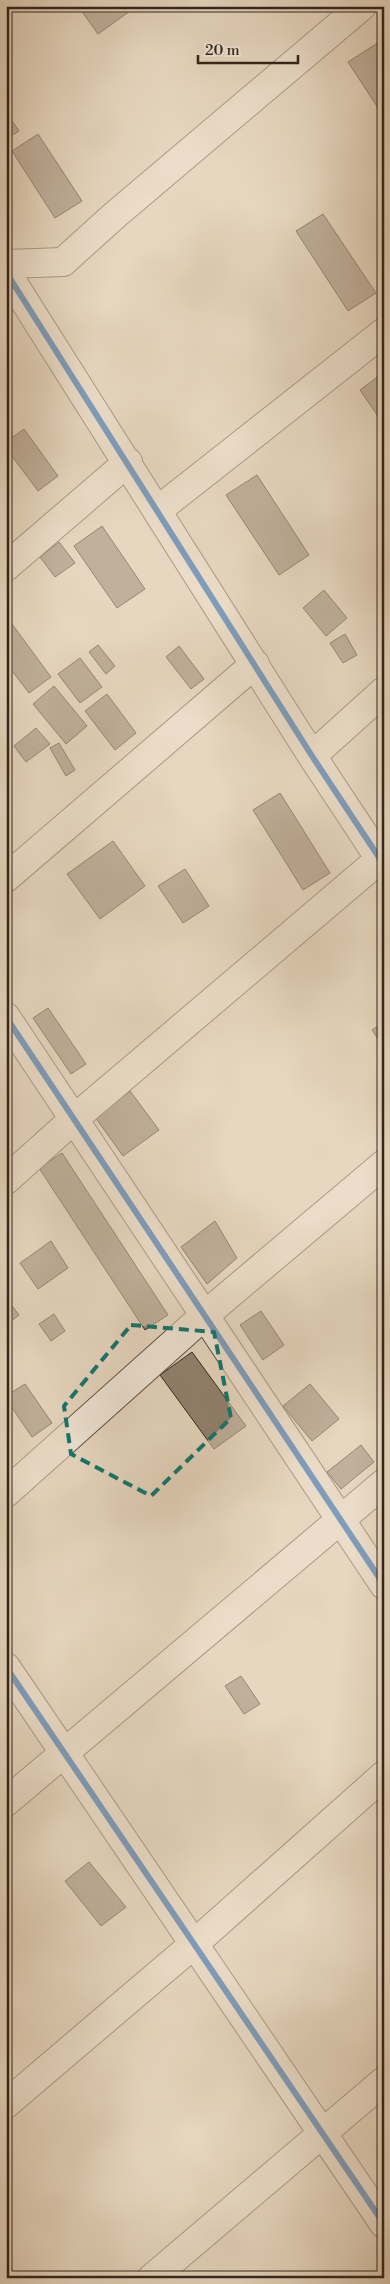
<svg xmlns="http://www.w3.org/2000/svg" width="390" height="2284" font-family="'Libre Bodoni',serif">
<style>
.building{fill:#908271;stroke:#32251b}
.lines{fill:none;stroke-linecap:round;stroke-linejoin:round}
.minor-casing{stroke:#5f5244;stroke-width:30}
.minor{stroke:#efe5d6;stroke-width:28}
.cycleway-casing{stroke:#efe5d6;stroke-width:9}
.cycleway{stroke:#0057b8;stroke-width:6}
.marked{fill:none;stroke:#0f766e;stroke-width:4;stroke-dasharray:10 6;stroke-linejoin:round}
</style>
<rect width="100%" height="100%" fill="#e7d7c0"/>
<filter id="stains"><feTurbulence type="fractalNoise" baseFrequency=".004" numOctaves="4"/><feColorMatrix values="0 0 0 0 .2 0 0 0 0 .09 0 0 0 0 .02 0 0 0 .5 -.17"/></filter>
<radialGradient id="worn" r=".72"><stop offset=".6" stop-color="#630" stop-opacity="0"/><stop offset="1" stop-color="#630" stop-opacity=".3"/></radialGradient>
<path class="building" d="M 78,6 L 137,6 L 98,34 Z
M 379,42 L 384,49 L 384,117 L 348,62 Z
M 6,112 L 19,131 L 6,139 Z
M 38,134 L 82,201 L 55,218 L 12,151 Z
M 323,214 L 376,293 L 348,311 L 296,231 Z
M 383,373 L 384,374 L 384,425 L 360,390 Z
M 24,429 L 58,476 L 38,491 L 6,448 L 6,442 Z
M 257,475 L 309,555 L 279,575 L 226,495 Z
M 102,526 L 145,589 L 117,608 L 74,546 Z
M 59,542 L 75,563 L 55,577 L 40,557 Z
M 324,590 L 347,618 L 326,636 L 303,608 Z
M 6,616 L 51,677 L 29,693 L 6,663 Z
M 345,634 L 357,655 L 343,663 L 330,643 Z
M 98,645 L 115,666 L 106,674 L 89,652 Z
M 179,646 L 204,679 L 191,689 L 166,657 Z
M 80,658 L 102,687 L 80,703 L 58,674 Z
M 54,686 L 87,726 L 66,744 L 33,704 Z
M 107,694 L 136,733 L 115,750 L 85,711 Z
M 36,728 L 50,744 L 26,762 L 14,746 Z
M 59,743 L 75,770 L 66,776 L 50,748 Z
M 280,793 L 330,873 L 303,890 L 253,810 Z
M 113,841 L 145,886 L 100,919 L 67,874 Z
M 185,869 L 209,906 L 183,923 L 158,886 Z
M 48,1008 L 86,1064 L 71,1074 L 33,1018 Z
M 384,1022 L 384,1048 L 372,1030 Z
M 130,1091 L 159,1130 L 123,1156 L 95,1117 Z
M 62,1153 L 168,1315 L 145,1330 L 39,1168 Z
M 215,1221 L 237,1258 L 207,1284 L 181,1247 Z
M 51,1241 L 68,1268 L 38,1289 L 20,1263 Z
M 6,1298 L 19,1315 L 6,1325 Z
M 261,1311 L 284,1345 L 263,1360 L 240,1325 Z
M 54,1314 L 65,1331 L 51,1341 L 39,1324 Z
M 192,1352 L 246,1426 L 214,1449 L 160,1375 Z
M 25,1384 L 52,1423 L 32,1437 L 6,1399 L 6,1396 Z
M 310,1384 L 339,1419 L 312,1441 L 283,1406 Z
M 361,1445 L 374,1462 L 341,1489 L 327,1472 Z
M 241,1676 L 260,1704 L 244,1714 L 225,1686 Z
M 89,1862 L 126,1907 L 101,1926 L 65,1881 Z"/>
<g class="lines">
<defs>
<path id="minor" d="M 6,264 L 63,262 L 115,215 L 362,6
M 6,272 L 312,756 L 384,865
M 158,510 L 384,332
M 6,567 L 128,462
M 312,756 L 384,691
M 6,878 L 255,664
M 6,1017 L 384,1585
M 6,1180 L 74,1119 L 380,859
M 6,1493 L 205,1315 L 384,1164
M 6,1667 L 384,2224
M 6,1802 L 384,1483
M 6,2104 L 194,1944 L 384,1775
M 152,2278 L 384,2081"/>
</defs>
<use href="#minor" class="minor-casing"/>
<use href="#minor" class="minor"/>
<defs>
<path id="cycleway" d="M 6,272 L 312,756 L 384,865
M 6,1017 L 384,1585
M 6,1667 L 384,2224"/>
</defs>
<use href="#cycleway" class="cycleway-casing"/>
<use href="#cycleway" class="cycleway"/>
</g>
<path d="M0 0H390V2284H0ZM 131,1325 L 214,1332 L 231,1418 L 151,1496 L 71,1454 L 64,1406 Z" fill="#e7d7c0" fill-opacity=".55" fill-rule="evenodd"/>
<path class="marked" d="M 131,1325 L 214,1332 L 231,1418 L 151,1496 L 71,1454 L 64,1406 Z"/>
<rect width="390" height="2284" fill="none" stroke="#e7d7c0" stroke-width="25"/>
<rect x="8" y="8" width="375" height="2269" fill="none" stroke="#32251b" stroke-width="2.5"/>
<rect x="12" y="12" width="365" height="2259" fill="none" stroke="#32251b"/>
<path d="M198 55v8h100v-8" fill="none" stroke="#32251b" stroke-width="2.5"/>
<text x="205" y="55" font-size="15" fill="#32251b" stroke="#efe5d6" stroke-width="4" paint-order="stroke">20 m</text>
<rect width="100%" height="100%" filter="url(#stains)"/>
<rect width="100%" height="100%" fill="url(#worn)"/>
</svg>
